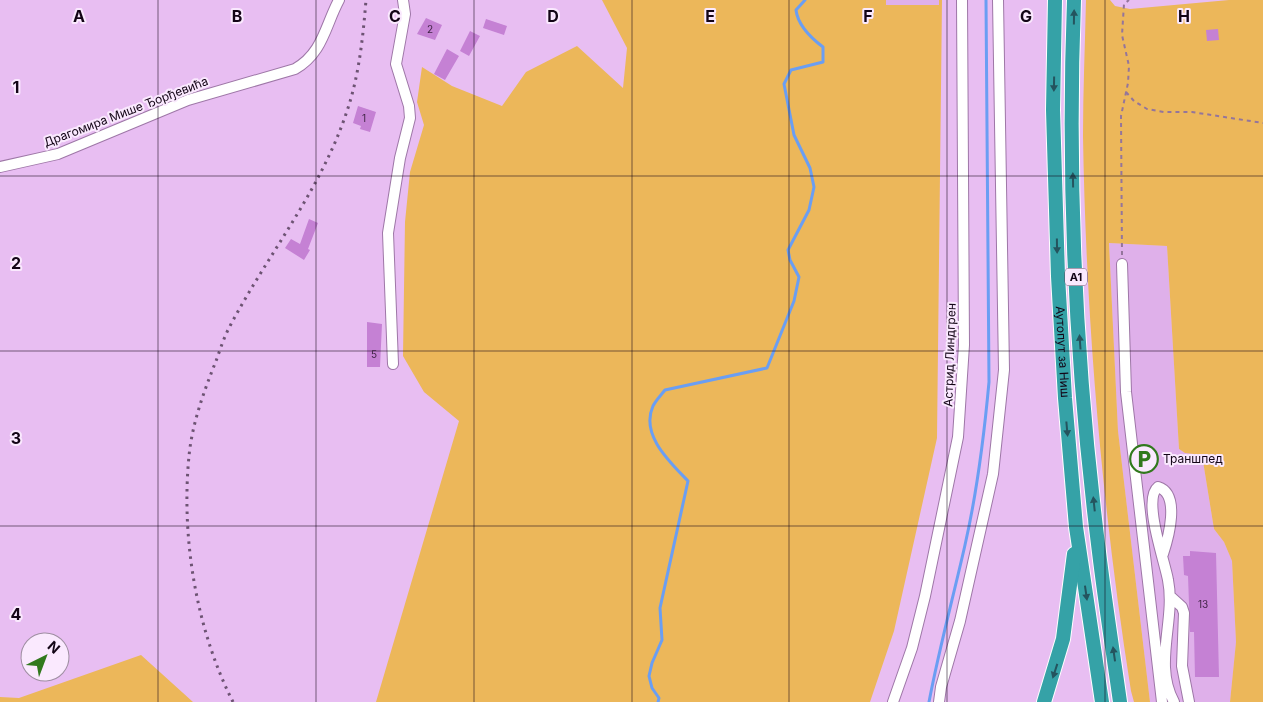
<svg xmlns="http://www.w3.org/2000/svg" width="1263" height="702" font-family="Inter,sans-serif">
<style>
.built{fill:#dfb0ea}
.green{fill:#ecb75a}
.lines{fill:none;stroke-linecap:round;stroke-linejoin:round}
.stream{stroke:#6a9ef3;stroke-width:3}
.building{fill:#c581d4}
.minor-casing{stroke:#9e77a7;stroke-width:12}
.highway-casing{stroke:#fff;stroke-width:16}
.path{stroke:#94759b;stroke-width:2;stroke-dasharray:4 4;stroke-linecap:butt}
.minor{stroke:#fff;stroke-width:10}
.highway{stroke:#35a2a7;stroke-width:14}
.rail{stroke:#6d5373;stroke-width:3;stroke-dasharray:2.5 5;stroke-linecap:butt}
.oneway{fill:#24545e}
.grid{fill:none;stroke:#130516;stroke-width:1;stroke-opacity:0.55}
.labels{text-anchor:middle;stroke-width:4;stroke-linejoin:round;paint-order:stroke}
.number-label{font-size:10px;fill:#402446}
.shield{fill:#fae9fe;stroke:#58495c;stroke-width:1}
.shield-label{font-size:11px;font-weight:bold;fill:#130516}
.street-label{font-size:12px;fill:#130516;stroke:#fae9fe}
.poi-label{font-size:12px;fill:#130516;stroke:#fae9fe;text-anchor:start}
.grid-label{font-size:16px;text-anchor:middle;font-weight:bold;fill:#130516;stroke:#fae9fe;stroke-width:4;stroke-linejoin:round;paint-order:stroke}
</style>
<rect width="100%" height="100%" fill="#e8bef2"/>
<path class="built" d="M 886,0 L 939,0 L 939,5 L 886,5 Z
M 1109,243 L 1167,246 L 1179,449 L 1185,453 L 1202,455 L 1214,529 L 1224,542 L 1232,561 L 1236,642 L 1230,702 L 1150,702 L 1118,431 Z"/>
<path class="green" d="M 602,0 L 886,0 L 886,5 L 939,5 L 939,0 L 942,0 L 937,438 L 894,631 L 870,702 L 376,702 L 459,421 L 424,392 L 403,356 L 405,222 L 410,172 L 424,125 L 417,102 L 422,67 L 452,86 L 502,106 L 526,72 L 577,46 L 623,88 L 627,48 Z
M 1086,0 L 1110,0 L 1115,6 L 1130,9 L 1229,0 L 1263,0 L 1263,702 L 1230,702 L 1236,642 L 1232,561 L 1224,542 L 1214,529 L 1202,455 L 1185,453 L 1179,449 L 1167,246 L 1109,243 L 1118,431 L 1150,702 L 1134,702 L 1131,691 C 1102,508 1086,322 1083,136 C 1083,91 1085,45 1086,0 Z
M 141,655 L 193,702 L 0,702 L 0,697 L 19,698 Z"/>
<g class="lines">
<path class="stream" d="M 658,702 L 659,698 L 652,688 L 649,676 L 652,663 L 662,640 L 660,608 L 688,481 C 670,462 640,435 653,406 C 656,400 661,395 665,390 L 767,368 L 794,301 L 799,277 L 790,260 L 788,250 L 809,210 L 814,187 L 810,168 L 794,135 L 784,84 L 791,70 L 823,62 L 823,47 C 811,38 798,26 796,10 L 805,0
M 929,702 C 939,649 953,598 965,545 C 977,492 984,437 989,382 L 986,0"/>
</g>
<path class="building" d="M 426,18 L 442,25 L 435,40 L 417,34 Z
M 486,19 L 507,26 L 504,35 L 483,28 Z
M 1218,29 L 1219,40 L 1207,41 L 1206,30 Z
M 470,31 L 480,36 L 469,56 L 460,51 Z
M 447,49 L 459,56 L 445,80 L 434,74 Z
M 358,106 L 376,112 L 370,132 L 360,129 L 361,126 L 353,123 Z
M 309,219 L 318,223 L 308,249 L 310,250 L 304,260 L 285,248 L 291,239 L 300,244 Z
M 367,322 L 382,324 L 380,367 L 367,367 Z
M 1190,551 L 1216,553 L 1219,677 L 1195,677 L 1194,632 L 1190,632 L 1188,576 L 1184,575 L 1183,556 L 1190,556 Z"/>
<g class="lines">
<defs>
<path id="minor" d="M 0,167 L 58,154 L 188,100 L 295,69 C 323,53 325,26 339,0
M 1122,264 L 1126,392 L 1162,702
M 393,364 L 388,233 L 400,158 L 410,118 L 409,106 L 396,64 L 405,14 L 403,0
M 1163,554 C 1168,539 1181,494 1158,487 C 1142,499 1165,562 1168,580 C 1176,620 1153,664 1174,702
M 1171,597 L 1182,607 L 1184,613 L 1182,666 L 1189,702
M 893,702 L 912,648 L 925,596 L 958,437 L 964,345 L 962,0
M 939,702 L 941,687 L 960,621 L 993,474 L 1004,370 L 998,0"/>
<g id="highway">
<path id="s1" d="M 1055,0 L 1053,110 L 1058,276 L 1065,398 L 1076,527 L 1102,702"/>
<path d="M 1074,0 C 1067,184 1076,370 1099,552 C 1105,602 1113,652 1120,702"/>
<path d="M 1044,702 L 1063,639 L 1074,554"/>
</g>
</defs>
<use href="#minor" class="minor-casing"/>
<use href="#highway" class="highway-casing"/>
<path class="path" d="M 1126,92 L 1134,101 L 1147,109 L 1164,112 L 1192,112 L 1263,123
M 1122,255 L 1121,116 L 1128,83 L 1129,66 L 1122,35 L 1124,4 L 1129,0"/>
<use href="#minor" class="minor"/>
<use href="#highway" class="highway"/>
<path class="rail" d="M 233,702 C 196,629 181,537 189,456 C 192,424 204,391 216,361 C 220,350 224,337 230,326 C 268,254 321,190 347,111 C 359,76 363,37 366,0"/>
</g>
<defs><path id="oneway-solid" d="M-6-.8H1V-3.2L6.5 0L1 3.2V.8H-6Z" transform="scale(1.25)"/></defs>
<g class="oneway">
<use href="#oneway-solid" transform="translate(1074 17) rotate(-89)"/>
<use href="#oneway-solid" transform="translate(1054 84) rotate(91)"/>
<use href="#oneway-solid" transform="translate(1073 180) rotate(-91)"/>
<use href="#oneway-solid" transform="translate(1057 246) rotate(89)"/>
<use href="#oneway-solid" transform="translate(1080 342) rotate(-94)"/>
<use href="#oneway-solid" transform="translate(1067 429) rotate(85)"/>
<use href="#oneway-solid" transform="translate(1094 504) rotate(-96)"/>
<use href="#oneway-solid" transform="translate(1086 593) rotate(82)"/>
<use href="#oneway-solid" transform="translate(1114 654) rotate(-98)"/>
<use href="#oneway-solid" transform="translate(1055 671) rotate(108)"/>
</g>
<path class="grid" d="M 158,0 L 158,702M 316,0 L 316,702M 474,0 L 474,702M 632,0 L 632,702M 789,0 L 789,702M 947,0 L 947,702M 1105,0 L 1105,702M 0,176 L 1263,176M 0,351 L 1263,351M 0,526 L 1263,526"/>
<defs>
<symbol id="parking-ring" viewBox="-11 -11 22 22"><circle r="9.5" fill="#fae9fe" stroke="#31791d" stroke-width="1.5"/><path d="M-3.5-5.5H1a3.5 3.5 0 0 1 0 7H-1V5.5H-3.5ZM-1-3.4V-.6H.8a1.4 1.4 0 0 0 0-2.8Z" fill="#31791d"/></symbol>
</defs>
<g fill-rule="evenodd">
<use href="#parking-ring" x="1128" y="443" width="32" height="32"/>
</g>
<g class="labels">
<g class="number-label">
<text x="430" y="33">2</text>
<text x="364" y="122">1</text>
<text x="374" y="358">5</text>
<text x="1203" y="608">13</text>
</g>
<rect class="shield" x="1065" y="268.5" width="22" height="17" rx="4"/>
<g class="shield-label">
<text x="1076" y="281">A1</text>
</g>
<g class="street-label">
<text transform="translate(126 112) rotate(-21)" y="4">Драгомира Мише Ђорђевића</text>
<text dy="4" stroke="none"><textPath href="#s1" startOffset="352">Аутопут за Ниш</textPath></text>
<text transform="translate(950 355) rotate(-88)" y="4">Астрид Линдгрен</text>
</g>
<g class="poi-label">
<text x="1163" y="463">Траншпед</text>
</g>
</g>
<g class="grid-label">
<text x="79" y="22">A</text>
<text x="237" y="22">B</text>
<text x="395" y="22">C</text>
<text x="553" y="22">D</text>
<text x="710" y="22">E</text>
<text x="868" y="22">F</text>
<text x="1026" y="22">G</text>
<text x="1184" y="22">H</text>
<text x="16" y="93">1</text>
<text x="16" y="269">2</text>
<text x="16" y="444">3</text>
<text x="16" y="620">4</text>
</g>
<g transform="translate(45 657) rotate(42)"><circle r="24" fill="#fae9fe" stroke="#9e8ea1"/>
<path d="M0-4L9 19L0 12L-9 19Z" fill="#31791d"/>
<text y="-8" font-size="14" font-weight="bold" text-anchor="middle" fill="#130516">N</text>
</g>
</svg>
